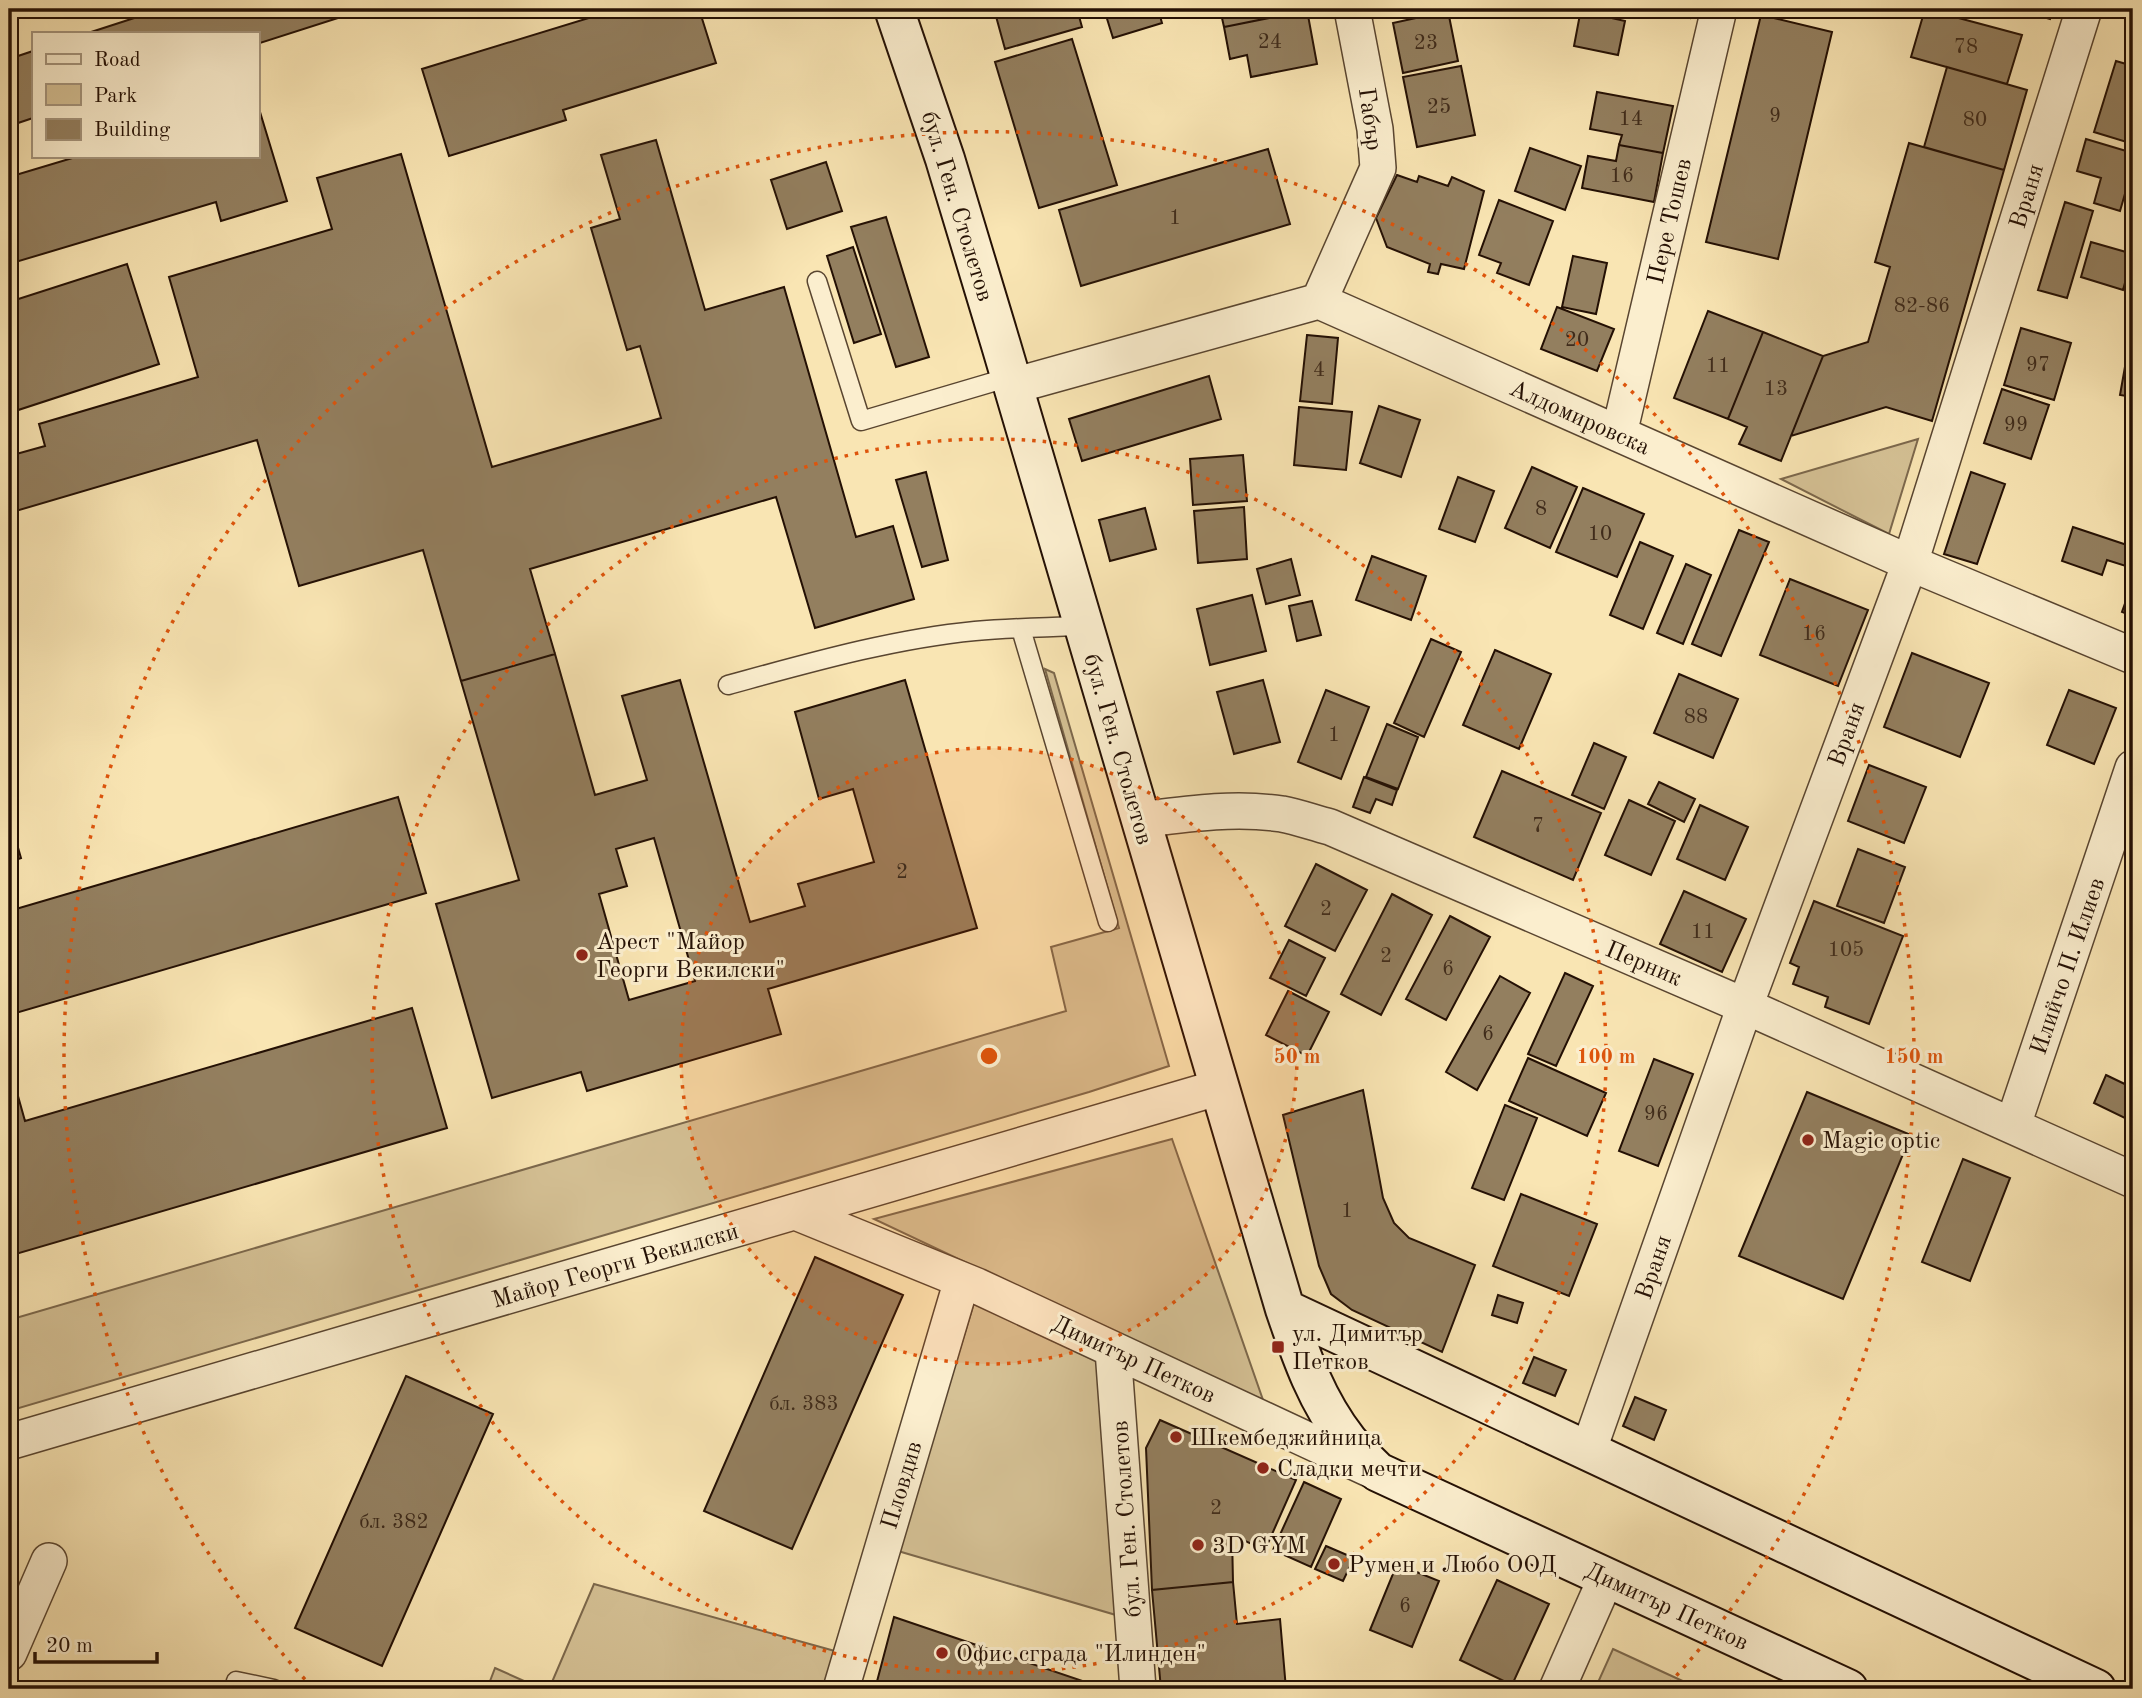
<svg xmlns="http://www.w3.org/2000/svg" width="2142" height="1698" font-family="'Old Standard TT',serif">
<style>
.green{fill:#d5c195;stroke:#7c684c;stroke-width:2}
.building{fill:#937f5f;stroke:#241004;stroke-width:2;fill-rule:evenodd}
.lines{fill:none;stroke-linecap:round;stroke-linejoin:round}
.lane-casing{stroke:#594530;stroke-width:21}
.street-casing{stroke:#594530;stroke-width:38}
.secondary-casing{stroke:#241004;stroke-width:42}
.lane{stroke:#fbeece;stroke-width:18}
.street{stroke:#fbeece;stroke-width:35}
.secondary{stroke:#fbeece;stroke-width:38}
.ring{fill:none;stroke:#de550c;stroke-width:3.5;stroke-dasharray:3.5 7}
.poi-dot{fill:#8f2418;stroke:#fbeece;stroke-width:2.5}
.labels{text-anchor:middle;stroke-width:6;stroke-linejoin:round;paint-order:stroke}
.number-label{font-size:21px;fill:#402c1b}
.street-label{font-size:24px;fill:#241004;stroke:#fbeece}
.poi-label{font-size:24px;fill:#241004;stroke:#fbeece;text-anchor:start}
.centre{fill:#de550c;stroke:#fbeece;stroke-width:3.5}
.ring-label{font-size:21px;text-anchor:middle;font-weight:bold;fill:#de550c;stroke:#fbeece;stroke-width:6;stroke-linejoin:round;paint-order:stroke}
</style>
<rect width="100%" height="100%" fill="#f9e5b3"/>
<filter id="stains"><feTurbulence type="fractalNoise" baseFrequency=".00286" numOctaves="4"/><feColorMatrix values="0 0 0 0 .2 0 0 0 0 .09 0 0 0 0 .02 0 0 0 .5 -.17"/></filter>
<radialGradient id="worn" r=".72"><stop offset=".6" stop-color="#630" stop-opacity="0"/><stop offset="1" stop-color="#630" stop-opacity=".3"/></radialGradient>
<path class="green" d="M 1918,439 L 1889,534 L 1781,479 Z
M 1045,669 L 1054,673 L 1169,1066 L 1089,1092 L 9,1411 L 9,1320 L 1066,1011 L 1051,947 L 1119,928 Z
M 1172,1139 L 1263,1400 L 1189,1368 L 874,1219 Z
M 974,1303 L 1099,1362 L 1133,1620 L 898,1551 Z
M 594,1584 L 842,1653 L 831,1689 L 549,1689 Z
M 1613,1649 L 1700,1689 L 1595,1689 Z
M 495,1668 L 542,1689 L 487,1689 Z"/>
<path class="building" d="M 162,9 L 366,9 L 257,44 L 257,33 L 88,33 Z
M 618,9 L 699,9 L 716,63 L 563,110 L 566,120 L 449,156 L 422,69 Z
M 994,9 L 1077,9 L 1082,27 L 1005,49 Z
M 1104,9 L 1158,9 L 1162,23 L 1113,38 Z
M 1220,9 L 1315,9 L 1224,27 Z
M 1391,9 L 1434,9 L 1392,17 Z
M 1581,9 L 1608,9 L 1607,17 L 1625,21 L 1618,55 L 1574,46 Z
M 1648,9 L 1692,9 L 1690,18 Z
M 1810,9 L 1848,9 L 1846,17 Z
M 1925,9 L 2022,35 L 2007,84 L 1911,57 Z
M 2016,9 L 2053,9 L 2050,19 Z
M 1307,10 L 1317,64 L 1251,77 L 1247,55 L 1230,59 L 1224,27 Z
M 1448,11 L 1458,61 L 1403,73 L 1393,23 Z
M 1761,15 L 1832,32 L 1778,259 L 1706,242 Z
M 1072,39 L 1117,185 L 1039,208 L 995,62 Z
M 33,51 L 33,118 L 9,126 L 9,59 Z
M 2116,61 L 2133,66 L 2133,144 L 2094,132 Z
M 1461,66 L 1475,135 L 1417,147 L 1403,77 Z
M 1947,67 L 2027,90 L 2004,170 L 1924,147 Z
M 1597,92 L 1673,106 L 1663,153 L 1619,145 L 1622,135 L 1590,129 Z
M 257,102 L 287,201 L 221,221 L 216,202 L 9,264 L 9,177 L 79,156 L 257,156 Z
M 2086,139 L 2133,153 L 2133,166 L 2120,211 L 2094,203 L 2101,178 L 2077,171 Z
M 656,140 L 705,310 L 784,287 L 856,537 L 893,526 L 914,599 L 815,628 L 776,497 L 530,569 L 555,654 L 461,681 L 423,550 L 299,586 L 257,440 L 9,513 L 9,456 L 45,446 L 39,424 L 198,377 L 169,277 L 332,229 L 317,178 L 401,154 L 492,467 L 661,418 L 640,346 L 627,350 L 591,228 L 620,219 L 601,155 Z
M 1909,143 L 2004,170 L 1932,421 L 1886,407 L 1791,436 L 1823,356 L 1868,342 L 1890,267 L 1875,262 Z
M 1619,145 L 1663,153 L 1654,202 L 1582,188 L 1588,156 L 1616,161 Z
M 1530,148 L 1581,166 L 1565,210 L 1515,191 Z
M 1268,149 L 1290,224 L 1081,286 L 1059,210 Z
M 826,162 L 842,211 L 787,229 L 771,180 Z
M 1397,175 L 1417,182 L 1419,176 L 1448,186 L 1452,177 L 1484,191 L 1464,269 L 1441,264 L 1438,274 L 1428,272 L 1430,264 L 1387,247 L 1376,218 Z
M 1499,200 L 1553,221 L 1529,285 L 1497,273 L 1501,263 L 1479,255 Z
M 2065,202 L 2093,211 L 2067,298 L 2038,290 Z
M 886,217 L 929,357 L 896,367 L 851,227 Z
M 2091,242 L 2133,254 L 2123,290 L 2081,277 Z
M 853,247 L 881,334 L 854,343 L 827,256 Z
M 1573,256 L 1607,263 L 1596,314 L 1562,307 Z
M 127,264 L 159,364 L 9,413 L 9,302 Z
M 1557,307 L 1614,329 L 1597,371 L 1541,349 Z
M 1708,311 L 1763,332 L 1728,419 L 1674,398 Z
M 2021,328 L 2071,343 L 2054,400 L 2004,385 Z
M 1763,332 L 1823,356 L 1781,461 L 1739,444 L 1747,427 L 1728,419 Z
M 1307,335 L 1338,338 L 1332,404 L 1300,401 Z
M 2126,361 L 2133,363 L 2133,397 L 2120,395 Z
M 1209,376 L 1221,419 L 1082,461 L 1069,419 Z
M 2002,389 L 2049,405 L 2031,459 L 1984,443 Z
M 1379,406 L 1420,420 L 1401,477 L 1360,463 Z
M 1299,407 L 1352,412 L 1346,470 L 1294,465 Z
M 1243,455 L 1247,501 L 1193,505 L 1190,459 Z
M 1532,467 L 1577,487 L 1550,548 L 1505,528 Z
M 926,472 L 948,560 L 922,567 L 896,480 Z
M 1971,472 L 2005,484 L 1977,564 L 1944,554 Z
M 1458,477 L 1494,491 L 1475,542 L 1439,529 Z
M 1583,488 L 1644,514 L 1617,577 L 1556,552 Z
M 1244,507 L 1247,559 L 1198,563 L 1194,511 Z
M 1145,508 L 1156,549 L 1110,561 L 1099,520 Z
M 2073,527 L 2133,547 L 2132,568 L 2107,560 L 2102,575 L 2062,561 Z
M 1739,530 L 1769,542 L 1721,656 L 1692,644 Z
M 1640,542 L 1673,556 L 1643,629 L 1610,615 Z
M 1372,556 L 1426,576 L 1411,620 L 1356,600 Z
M 1291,559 L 1300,595 L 1266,604 L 1257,569 Z
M 1686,564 L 1711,575 L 1683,644 L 1657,633 Z
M 1790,579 L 1868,610 L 1838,686 L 1760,655 Z
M 2133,581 L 2133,616 L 2122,612 Z
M 1252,595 L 1266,651 L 1210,665 L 1197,609 Z
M 1312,601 L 1321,635 L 1297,641 L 1289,606 Z
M 1431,639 L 1461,652 L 1424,737 L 1394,723 Z
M 1495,650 L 1551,674 L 1519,749 L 1463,725 Z
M 1912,653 L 1989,683 L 1960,757 L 1884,727 Z
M 555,654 L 595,795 L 647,780 L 622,696 L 680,680 L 750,922 L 805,906 L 798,884 L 874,862 L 853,789 L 819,799 L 795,712 L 905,680 L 977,928 L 768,989 L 781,1034 L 587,1091 L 581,1072 L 492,1098 L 436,904 L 519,880 L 461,681 ZM 654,838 L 695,981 L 629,1000 L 599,894 L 627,886 L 616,849 Z
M 1679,674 L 1738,699 L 1713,758 L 1654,733 Z
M 1263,680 L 1280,742 L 1234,754 L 1217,692 Z
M 1326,690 L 1369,707 L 1341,779 L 1298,762 Z
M 2069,690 L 2116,708 L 2094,764 L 2047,745 Z
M 1387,724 L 1418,737 L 1398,789 L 1366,777 Z
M 1594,743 L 1626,757 L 1604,809 L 1572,795 Z
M 1869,765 L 1926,787 L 1904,843 L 1848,821 Z
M 1502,771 L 1601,813 L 1573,880 L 1474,837 Z
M 1364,777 L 1397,790 L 1392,805 L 1376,799 L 1370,813 L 1353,807 Z
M 1659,782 L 1695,799 L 1684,822 L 1648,804 Z
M 398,797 L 426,893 L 9,1015 L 9,911 Z
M 1629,800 L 1675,821 L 1651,875 L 1605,855 Z
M 1700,805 L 1748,827 L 1725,880 L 1677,859 Z
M 9,816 L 21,858 L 9,862 Z
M 1858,849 L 1905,867 L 1884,923 L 1837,906 Z
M 1316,864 L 1367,890 L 1335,951 L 1285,926 Z
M 1684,891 L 1746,919 L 1722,972 L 1660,944 Z
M 1392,894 L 1432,915 L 1381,1015 L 1341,994 Z
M 1814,901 L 1903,936 L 1869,1024 L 1825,1007 L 1828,997 L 1793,984 L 1799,967 L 1790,963 Z
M 1450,916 L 1490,937 L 1446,1020 L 1406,999 Z
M 1289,940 L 1325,958 L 1306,996 L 1270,978 Z
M 1565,973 L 1593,986 L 1556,1066 L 1528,1054 Z
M 1500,976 L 1530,993 L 1477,1090 L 1446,1072 Z
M 1288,991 L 1329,1012 L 1307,1056 L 1266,1035 Z
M 412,1008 L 447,1128 L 9,1256 L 9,1064 L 25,1121 Z
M 1528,1058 L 1606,1093 L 1587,1136 L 1509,1101 Z
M 1654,1059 L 1693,1074 L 1658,1166 L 1619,1151 Z
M 2106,1075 L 2133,1088 L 2133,1122 L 2094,1103 Z
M 1363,1090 L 1383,1198 L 1394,1223 L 1409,1238 L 1475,1265 L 1442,1352 L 1352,1310 L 1331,1294 L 1319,1266 L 1283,1115 Z
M 1807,1092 L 1911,1135 L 1843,1299 L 1739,1256 Z
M 1505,1105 L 1537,1118 L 1504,1200 L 1472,1188 Z
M 1963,1159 L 2010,1178 L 1970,1281 L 1922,1262 Z
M 1521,1194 L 1597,1224 L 1569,1296 L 1493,1266 Z
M 815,1257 L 903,1295 L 792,1549 L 704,1511 Z
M 1498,1295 L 1523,1303 L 1517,1323 L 1492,1315 Z
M 1534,1357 L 1566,1370 L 1555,1396 L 1523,1383 Z
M 406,1376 L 493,1414 L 382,1666 L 295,1628 Z
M 1635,1397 L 1666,1410 L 1654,1440 L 1623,1426 Z
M 1160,1420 L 1296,1480 L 1265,1550 L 1232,1535 L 1233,1582 L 1152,1590 L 1146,1448 Z
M 1304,1482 L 1341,1499 L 1311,1567 L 1273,1550 Z
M 1326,1546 L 1354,1558 L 1343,1581 L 1315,1569 Z
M 9,1552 L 17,1556 L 9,1576 Z
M 1397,1564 L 1439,1581 L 1412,1647 L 1370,1630 Z
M 1497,1580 L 1549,1604 L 1512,1685 L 1460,1660 Z
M 1233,1582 L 1237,1624 L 1280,1619 L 1286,1689 L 1161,1689 L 1152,1590 Z
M 894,1617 L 1106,1689 L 875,1689 Z
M 2019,1682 L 2034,1689 L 2016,1689 Z"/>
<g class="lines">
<defs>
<path id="lane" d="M 817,281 L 861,421 L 1010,377
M 1021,629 L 1108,922
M 728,685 C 809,663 892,639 975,631 C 1011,628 1047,627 1083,626
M 236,1681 L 274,1689"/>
<path id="street" d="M 1319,301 L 1378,168 L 1375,129 L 1352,9
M 1013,386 L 1319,301 L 1910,563 L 2133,656
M 1619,434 L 1719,9
M 1140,820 C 1187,814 1234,807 1282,814 C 1298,817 1314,823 1330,827 L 1745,1006 L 2133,1180
M 2013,1125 L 2133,768
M 798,1213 L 977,1286 L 1376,1472
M 1113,1350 L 1138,1689
M 9,1442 L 1220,1087
M 1588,1452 L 1745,1006 L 1910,563 L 2084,9
M 9,1653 L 49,1561
M 841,1689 L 962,1280
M 1557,1689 L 1606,1578"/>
<path id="secondary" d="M 894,9 L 945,159 L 1001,345 L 1285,1309 C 1301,1356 1317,1402 1348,1441 C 1357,1452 1368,1462 1378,1472 L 1848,1689
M 1285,1309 L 2096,1689"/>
</defs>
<use href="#lane" class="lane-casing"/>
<use href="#street" class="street-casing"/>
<use href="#secondary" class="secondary-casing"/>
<use href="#lane" class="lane"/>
<use href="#street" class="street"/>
<use href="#secondary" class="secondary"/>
</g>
<circle cx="989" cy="1056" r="308" fill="#de550c" fill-opacity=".12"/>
<g class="ring">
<circle cx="989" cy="1056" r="308"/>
<circle cx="989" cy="1056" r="617"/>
<path d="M312 1687A925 925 0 1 1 1666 1687"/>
</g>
<g class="poi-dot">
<circle cx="582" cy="955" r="7"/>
<circle cx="1808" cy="1140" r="7"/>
<rect x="1271" y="1340" width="14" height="14" rx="3.5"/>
<circle cx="1176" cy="1437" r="7"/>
<circle cx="1263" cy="1468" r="7"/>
<circle cx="1198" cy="1545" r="7"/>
<circle cx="1334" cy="1564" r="7"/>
<circle cx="942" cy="1653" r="7"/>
</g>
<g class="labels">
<g class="number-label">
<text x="1270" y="48">24</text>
<text x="1426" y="49">23</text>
<text x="1966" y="53">78</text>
<text x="1439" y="113">25</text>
<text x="1775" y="122">9</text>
<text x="1631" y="125">14</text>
<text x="1975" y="126">80</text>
<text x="1622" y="182">16</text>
<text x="1175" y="224">1</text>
<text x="1922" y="312">82-86</text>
<text x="1577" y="346">20</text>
<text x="2038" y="371">97</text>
<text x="1718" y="372">11</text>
<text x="1319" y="376">4</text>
<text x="1776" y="395">13</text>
<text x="2016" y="431">99</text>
<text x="1541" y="515">8</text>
<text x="1600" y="540">10</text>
<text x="1814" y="640">16</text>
<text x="1696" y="723">88</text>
<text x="1334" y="741">1</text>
<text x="1538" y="832">7</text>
<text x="902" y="878">2</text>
<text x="1326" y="915">2</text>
<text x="1703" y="938">11</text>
<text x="1846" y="956">105</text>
<text x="1386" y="962">2</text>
<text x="1448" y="975">6</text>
<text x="1488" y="1040">6</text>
<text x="1656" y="1120">96</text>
<text x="1347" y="1217">1</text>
<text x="804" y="1410">бл. 383</text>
<text x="1216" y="1514">2</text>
<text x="394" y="1528">бл. 382</text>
<text x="1405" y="1612">6</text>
</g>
<g class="street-label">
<text transform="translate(1371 119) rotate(82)" y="8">Габър</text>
<text transform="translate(2026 196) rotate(-73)" y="8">Враня</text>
<text transform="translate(958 206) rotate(73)" y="8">бул. Ген. Столетов</text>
<text transform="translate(1669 221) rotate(-77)" y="8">Пере Тошев</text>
<text transform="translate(1580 417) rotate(24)" y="8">Алдомировска</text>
<text transform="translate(1846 734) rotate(-70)" y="8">Враня</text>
<text transform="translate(1119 749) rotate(74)" y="8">бул. Ген. Столетов</text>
<text transform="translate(1644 963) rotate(23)" y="8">Перник</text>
<text transform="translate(2067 966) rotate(-71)" y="8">Илийчо П. Илиев</text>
<text transform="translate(615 1265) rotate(-16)" y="8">Майор Георги Векилски</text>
<text transform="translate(1653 1267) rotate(-71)" y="8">Враня</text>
<text transform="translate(1134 1359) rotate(25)" y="8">Димитър Петков</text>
<text transform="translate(901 1485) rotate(-73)" y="8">Пловдив</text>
<text transform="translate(1126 1519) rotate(-94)" y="8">бул. Ген. Столетов</text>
<text transform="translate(1667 1606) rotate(25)" y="8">Димитър Петков</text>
</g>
<g class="poi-label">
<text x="596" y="949">Арест "Майор<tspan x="596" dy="28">Георги Векилски"</tspan></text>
<text x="1822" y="1148">Magic optic</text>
<text x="1292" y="1341">ул. Димитър<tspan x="1292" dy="28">Петков</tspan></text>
<text x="1190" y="1445">Шкембеджийница</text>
<text x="1277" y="1476">Сладки мечти</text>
<text x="1212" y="1553">3D GYM</text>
<text x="1348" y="1572">Румен и Любо ООД</text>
<text x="956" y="1661">Офис сграда "Илинден"</text>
</g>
</g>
<circle cx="989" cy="1056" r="10" class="centre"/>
<g class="ring-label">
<text x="1297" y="1063">50 m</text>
<text x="1606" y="1063">100 m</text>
<text x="1914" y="1063">150 m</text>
</g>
<rect width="2142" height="1698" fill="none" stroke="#f9e5b3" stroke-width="35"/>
<rect x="10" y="10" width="2121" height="1677" fill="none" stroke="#241004" stroke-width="3.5"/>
<rect x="18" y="18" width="2107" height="1663" fill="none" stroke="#241004" stroke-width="2"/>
<rect x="32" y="32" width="228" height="126" fill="#fbeece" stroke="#a5957d" stroke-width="2"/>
<rect x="46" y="54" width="35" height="10" fill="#fbeece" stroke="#a5957d" stroke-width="2"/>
<text x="94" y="66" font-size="21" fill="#241004">Road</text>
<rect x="46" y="84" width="35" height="21" fill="#d5c195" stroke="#a5957d" stroke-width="2"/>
<text x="94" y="102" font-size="21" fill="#241004">Park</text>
<rect x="46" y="119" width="35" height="21" fill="#937f5f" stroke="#a5957d" stroke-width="2"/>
<text x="94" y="136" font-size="21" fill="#241004">Building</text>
<path d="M35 1652v10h122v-10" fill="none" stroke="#241004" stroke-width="3.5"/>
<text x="46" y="1652" font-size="21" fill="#241004" stroke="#fbeece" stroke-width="5" paint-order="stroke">20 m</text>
<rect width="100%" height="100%" filter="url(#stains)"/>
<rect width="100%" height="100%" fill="url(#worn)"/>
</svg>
